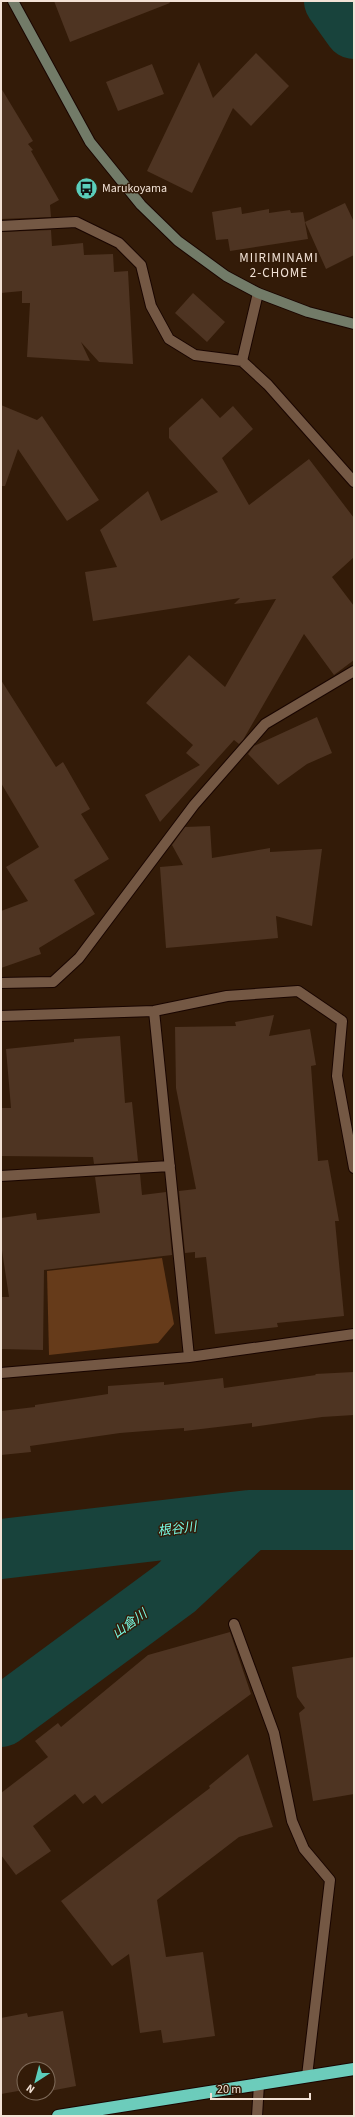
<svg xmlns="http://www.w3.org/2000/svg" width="355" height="2117" font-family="'Source Sans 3','Noto Sans JP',sans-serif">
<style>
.green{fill:#663b1a}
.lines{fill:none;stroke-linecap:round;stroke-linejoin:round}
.river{stroke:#18433c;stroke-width:60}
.building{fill:#4e3422}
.street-casing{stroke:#190500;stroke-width:12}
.secondary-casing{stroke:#190500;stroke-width:12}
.highway-casing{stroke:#190500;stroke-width:14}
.street{stroke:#745844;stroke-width:10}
.secondary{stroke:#727b68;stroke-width:10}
.highway{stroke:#6cccbb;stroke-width:12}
.labels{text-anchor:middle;stroke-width:3;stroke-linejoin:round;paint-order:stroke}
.poi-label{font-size:12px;fill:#f2e2d6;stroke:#331b08;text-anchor:start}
.neighbourhood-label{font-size:13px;letter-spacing:1px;fill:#f2e2d6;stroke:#331b08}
.water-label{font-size:13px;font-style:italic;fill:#77fce5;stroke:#331b08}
</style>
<rect width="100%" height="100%" fill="#331b08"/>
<path class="green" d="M 162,1258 L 174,1324 L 158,1343 L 49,1355 L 47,1271 Z"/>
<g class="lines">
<path class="river" d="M 334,1 L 354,29
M 1,1549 L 249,1520 L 354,1520
M 1,1717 L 176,1588 L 249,1520"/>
</g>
<path class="building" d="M 54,1 L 169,1 L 170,3 L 70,42 Z
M 256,53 L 289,86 L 251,126 L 233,108 L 192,193 L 147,171 L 199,62 L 213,98 Z
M 152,64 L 164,94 L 118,111 L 106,82 Z
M 1,88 L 33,141 L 28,144 L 33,150 L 31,151 L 59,200 L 50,205 L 51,217 L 1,219 Z
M 345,203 L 354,222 L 354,255 L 326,269 L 305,222 Z
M 241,207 L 242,214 L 269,209 L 269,213 L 290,210 L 291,213 L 303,212 L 308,239 L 230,251 L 228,239 L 216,240 L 212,212 Z
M 51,230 L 52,246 L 83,243 L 84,255 L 113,254 L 114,272 L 128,271 L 133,364 L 99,362 L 81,342 L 90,361 L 27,357 L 30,303 L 22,303 L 22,291 L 1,293 L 1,232 Z
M 193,293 L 225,322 L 207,342 L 175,313 Z
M 202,398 L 220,418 L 233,406 L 253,429 L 222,458 L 249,505 L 309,459 L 354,518 L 354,557 L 332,577 L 354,606 L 354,660 L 334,675 L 304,634 L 243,740 L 239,744 L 234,740 L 160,822 L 145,795 L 200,765 L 186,753 L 193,745 L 146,703 L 189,655 L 225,687 L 276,599 L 234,604 L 240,598 L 93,621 L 85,572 L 117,567 L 100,530 L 148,491 L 161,521 L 218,492 L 169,438 L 169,428 Z
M 1,405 L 37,420 L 42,416 L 99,500 L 67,521 L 18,449 L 5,486 L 1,486 Z
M 1,680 L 56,767 L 63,762 L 90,809 L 81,814 L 109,859 L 74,880 L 95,914 L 39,948 L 41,954 L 1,968 L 1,911 L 28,901 L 6,867 L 39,847 L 1,783 Z
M 317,717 L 332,753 L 307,764 L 278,785 L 248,754 L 254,746 Z
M 210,826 L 212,858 L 270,848 L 270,852 L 322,849 L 312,926 L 276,916 L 278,938 L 166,948 L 160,867 L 183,865 L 172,845 L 185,827 Z
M 274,1015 L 269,1036 L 310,1029 L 316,1065 L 311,1066 L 318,1161 L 328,1160 L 339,1221 L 335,1221 L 344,1316 L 277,1323 L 278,1327 L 215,1334 L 206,1257 L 195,1258 L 195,1252 L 185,1253 L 179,1191 L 196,1189 L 176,1088 L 175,1027 L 236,1026 L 235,1022 Z
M 120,1036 L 125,1103 L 132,1102 L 138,1161 L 94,1164 L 93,1157 L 1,1156 L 2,1108 L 11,1108 L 6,1049 L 74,1042 L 74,1039 Z
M 140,1174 L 142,1195 L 166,1192 L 172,1255 L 44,1270 L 43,1350 L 1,1349 L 1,1297 L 9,1297 L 1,1244 L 1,1218 L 36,1213 L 37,1220 L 100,1213 L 95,1177 Z
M 354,1372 L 354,1415 L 322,1417 L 252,1427 L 252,1423 L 184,1431 L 184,1428 L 120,1433 L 30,1446 L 31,1452 L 1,1455 L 1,1411 L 35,1407 L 35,1405 L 108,1394 L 108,1386 L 164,1382 L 164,1385 L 223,1378 L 224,1388 L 316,1375 L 315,1374 Z
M 230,1632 L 251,1694 L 102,1804 L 95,1795 L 83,1804 L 75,1794 L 33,1826 L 51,1851 L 16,1875 L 1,1855 L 1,1793 L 48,1757 L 35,1741 L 58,1723 L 61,1727 L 148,1655 Z
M 354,1657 L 354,1794 L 313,1801 L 299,1713 L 305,1708 L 297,1697 L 292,1667 Z
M 248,1754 L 273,1827 L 239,1837 L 157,1900 L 166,1957 L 203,1952 L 215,2036 L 163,2043 L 161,2030 L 140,2033 L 129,1954 L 112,1966 L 61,1901 L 210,1788 L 209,1786 Z
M 63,2011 L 76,2086 L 50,2091 L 50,2086 L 48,2086 L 48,2069 L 24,2069 L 24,2090 L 1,2094 L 1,2018 L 27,2013 L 28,2017 Z"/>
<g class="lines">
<defs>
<path id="street" d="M 1,226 L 76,222 L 119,243 L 141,265 L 151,306 L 169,339 L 195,355 L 242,361 L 268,385 L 354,482
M 242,361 L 258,293
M 1,983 L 53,982 L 79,958 L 194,805 L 265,724 L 354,671
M 154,1011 L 189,1357
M 1,1016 L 154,1011 L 227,996 L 298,991 L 342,1021 L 337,1076 L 354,1168
M 1,1176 L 170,1166
M 1,1373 L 189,1357 L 354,1334
M 234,1624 L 274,1733 L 292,1821 L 304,1849 L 330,1880 L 307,2076
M 257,2116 L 259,2084"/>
<path id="secondary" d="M 13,1 L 90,142 L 141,205 L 178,241 L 226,276 L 258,293 L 308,312 L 354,324"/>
<path id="highway" d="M 58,2116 L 354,2069"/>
</defs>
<use href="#street" class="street-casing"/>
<use href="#secondary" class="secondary-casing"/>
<use href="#highway" class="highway-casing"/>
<use href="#street" class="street"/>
<use href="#secondary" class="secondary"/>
<use href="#highway" class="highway"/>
</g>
<defs>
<symbol id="bus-disc" viewBox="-11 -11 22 22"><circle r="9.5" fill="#5bcebb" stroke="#331b08"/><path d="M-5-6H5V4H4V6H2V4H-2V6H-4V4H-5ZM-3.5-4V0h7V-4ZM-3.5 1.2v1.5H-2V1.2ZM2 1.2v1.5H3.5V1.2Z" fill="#111"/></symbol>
</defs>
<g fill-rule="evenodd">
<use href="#bus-disc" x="74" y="176" width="25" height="25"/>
</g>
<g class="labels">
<g class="poi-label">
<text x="102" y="192">Marukoyama</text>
</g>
<g class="neighbourhood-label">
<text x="279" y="262">MIIRIMINAMI<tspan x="279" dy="15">2-CHOME</tspan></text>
</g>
<g class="water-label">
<text transform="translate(177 1528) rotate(-7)" y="5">根谷川</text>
<text transform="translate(129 1623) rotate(-36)" y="5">山倉川</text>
</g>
</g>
<rect width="355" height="2117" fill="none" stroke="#f2e2d6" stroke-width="4"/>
<g transform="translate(36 2081) rotate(216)"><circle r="19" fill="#331b08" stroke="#7f6b5a"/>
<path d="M0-3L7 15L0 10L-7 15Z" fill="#5bcebb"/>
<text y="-6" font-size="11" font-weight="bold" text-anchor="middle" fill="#f2e2d6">N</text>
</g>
<path d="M211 2093v6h99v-6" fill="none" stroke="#f2e2d6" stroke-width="2"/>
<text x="217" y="2093" font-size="12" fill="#f2e2d6" stroke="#331b08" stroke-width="3" paint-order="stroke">20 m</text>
</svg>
